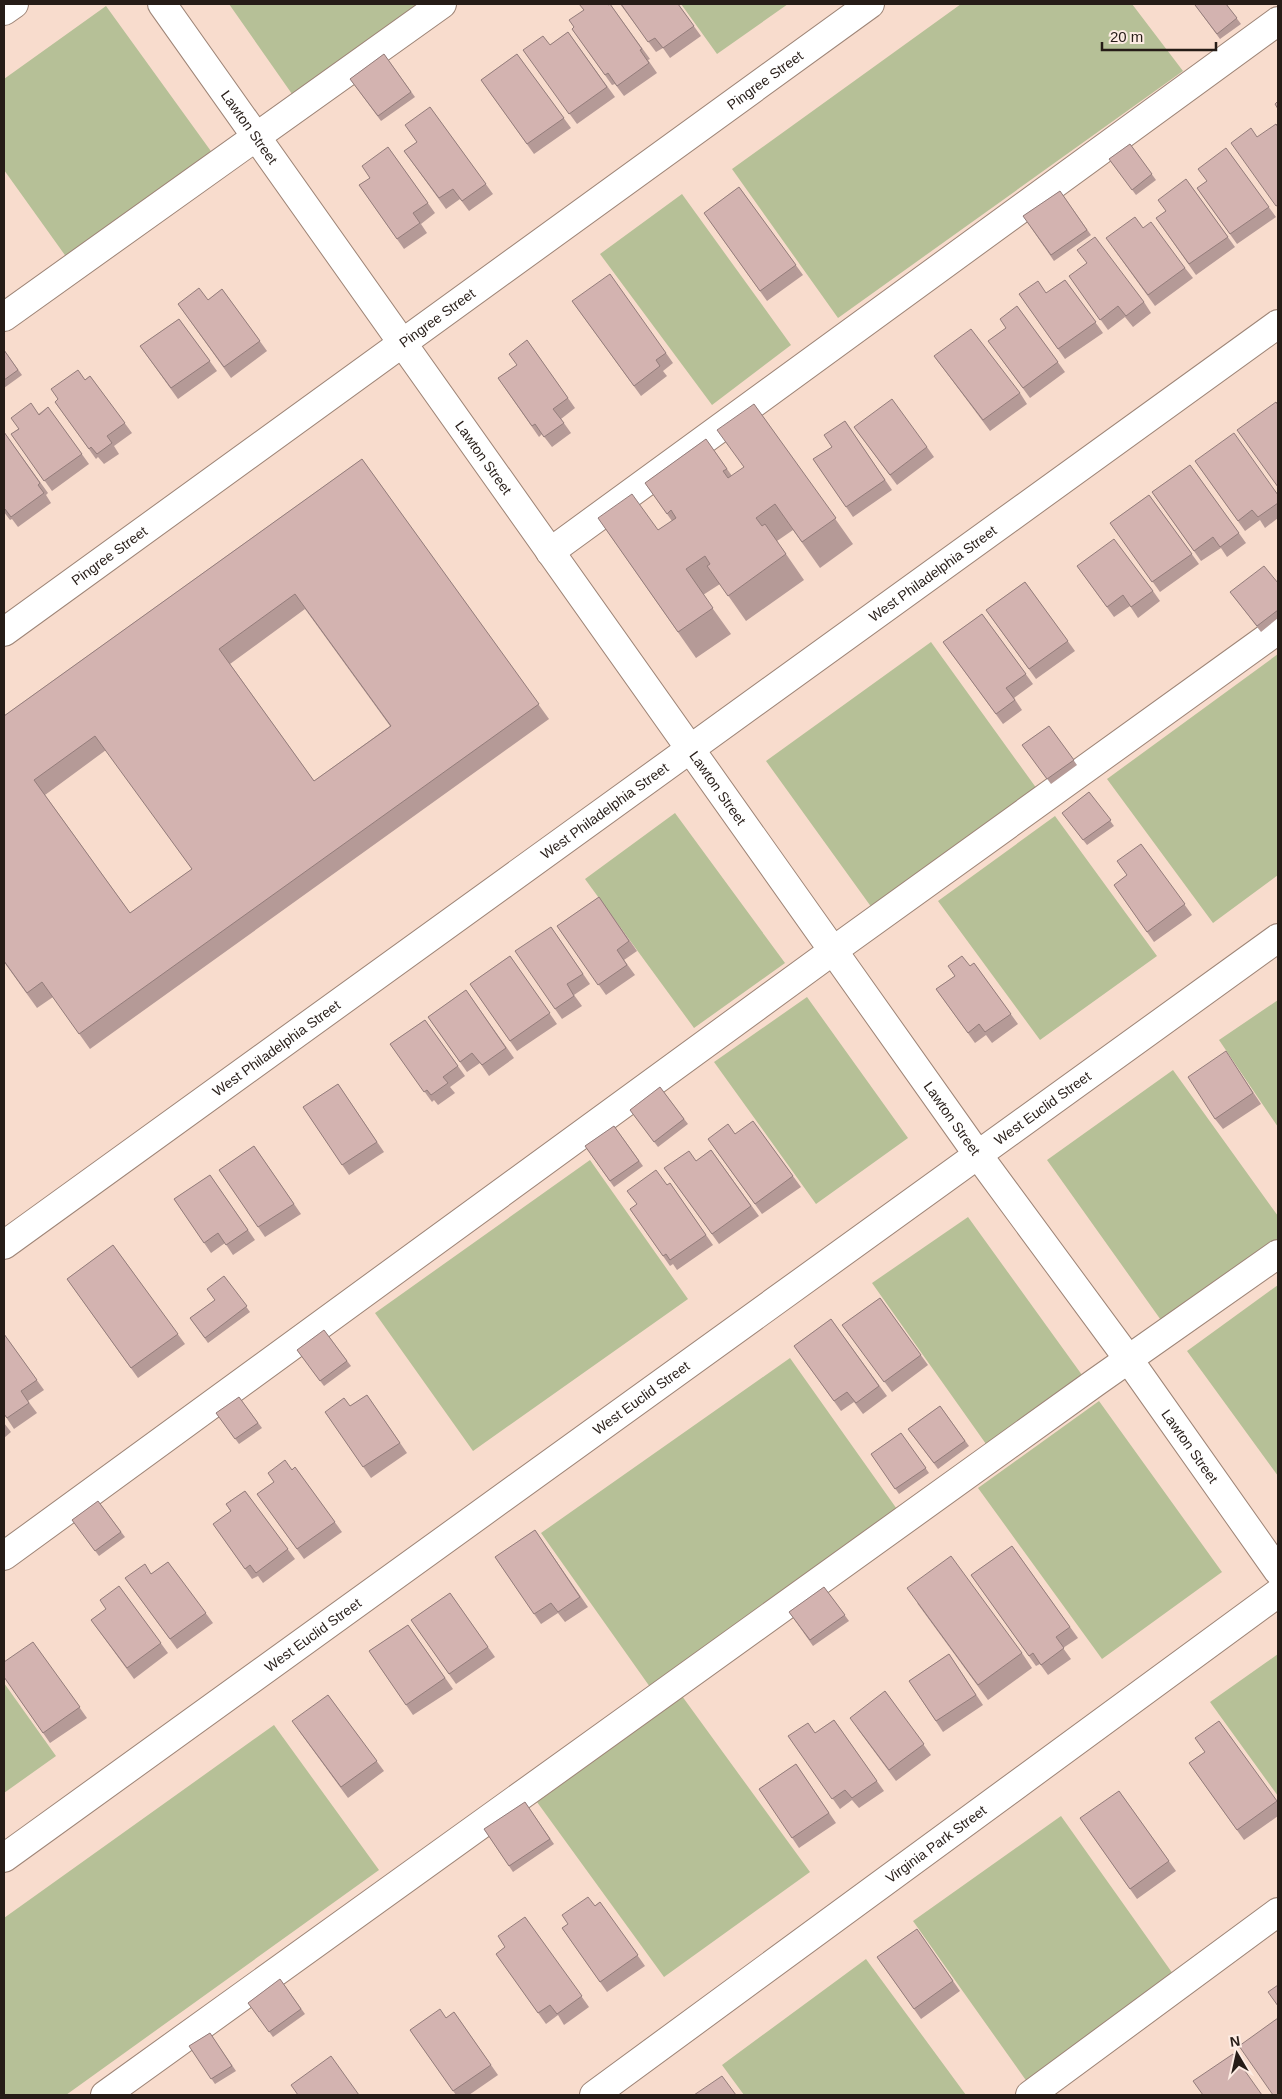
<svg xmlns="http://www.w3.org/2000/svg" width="1282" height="2099" font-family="Arial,sans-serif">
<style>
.green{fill:#b6c097}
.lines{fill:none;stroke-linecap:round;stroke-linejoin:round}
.minor-casing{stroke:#9d8476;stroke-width:30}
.minor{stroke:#fff;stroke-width:28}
.wall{fill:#b59a97;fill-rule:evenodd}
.building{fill:#d3b3b0;stroke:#947d7b;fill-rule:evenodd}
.labels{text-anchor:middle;stroke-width:4;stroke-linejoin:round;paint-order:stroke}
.street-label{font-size:14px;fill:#261c17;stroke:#fdece3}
</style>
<rect width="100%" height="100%" fill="#f8dccd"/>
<path class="green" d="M 229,4 L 418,4 L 292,94 Z
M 681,4 L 788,4 L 717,54 Z
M 961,4 L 1132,4 L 1183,71 L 838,318 L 732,169 Z
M 106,6 L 213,154 L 67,258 L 4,170 L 4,79 Z
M 682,194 L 791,345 L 712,405 L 600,254 Z
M 931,642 L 1037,789 L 872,908 L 766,761 Z
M 1278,654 L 1278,875 L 1213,923 L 1107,779 Z
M 675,813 L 785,963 L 694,1028 L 585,879 Z
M 1055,816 L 1157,956 L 1040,1040 L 938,901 Z
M 807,997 L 908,1138 L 816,1204 L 714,1062 Z
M 1278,1000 L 1278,1127 L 1219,1040 Z
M 1173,1070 L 1278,1216 L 1278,1241 L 1163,1323 L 1047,1160 Z
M 590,1160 L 688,1299 L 473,1451 L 375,1313 Z
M 968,1217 L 1082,1375 L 986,1444 L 872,1283 Z
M 1278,1285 L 1278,1476 L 1187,1351 Z
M 790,1358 L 899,1512 L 650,1687 L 541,1533 Z
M 1099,1401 L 1222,1572 L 1102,1659 L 978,1488 Z
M 1278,1654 L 1278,1796 L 1210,1702 Z
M 4,1683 L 56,1756 L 4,1793 Z
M 682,1696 L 810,1872 L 664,1977 L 537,1802 Z
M 274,1725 L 379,1870 L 66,2095 L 4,2095 L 4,1918 Z
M 1061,1816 L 1178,1981 L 1030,2086 L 913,1921 Z
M 866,1959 L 966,2095 L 744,2095 L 722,2065 Z"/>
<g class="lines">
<defs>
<g id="minor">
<path id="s1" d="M 162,4 L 978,1155 L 1129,1360 L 1278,1571"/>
<path d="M 4,11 L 14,4"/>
<path d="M 4,317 L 442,4"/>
<path d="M 550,552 L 1278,21"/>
<path id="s2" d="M 4,632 L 870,4"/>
<path id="s3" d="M 4,1245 L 1278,324"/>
<path d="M 4,1556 L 834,950 L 1278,630"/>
<path id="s4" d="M 4,1858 L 1278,938"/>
<path d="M 105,2095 L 1096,1382 L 1278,1254"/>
<path id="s5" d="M 594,2095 L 1278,1593"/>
<path d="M 1030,2095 L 1278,1912"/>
</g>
</defs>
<use href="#minor" class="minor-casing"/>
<use href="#minor" class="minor"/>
</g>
<path class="wall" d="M 610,4 L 650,59 L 648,60 L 657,73 L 624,96 L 615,84 L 612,85 L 572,29 Z
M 620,4 L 678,4 L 701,36 L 670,58 L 663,48 L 656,52 Z
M 1226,4 L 1241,24 L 1220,39 L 1195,5 Z
M 568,32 L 615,97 L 577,124 L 523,50 L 550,45 Z
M 384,54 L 415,97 L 381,121 L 350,79 Z
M 517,54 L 571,128 L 534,154 L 481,80 Z
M 430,107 L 493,194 L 469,211 L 460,199 L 446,209 L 404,151 L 417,142 Z
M 1130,144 L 1156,180 L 1136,195 L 1109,159 Z
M 388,147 L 435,213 L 421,224 L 427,233 L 404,249 L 359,185 L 370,178 Z
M 1226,148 L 1276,217 L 1237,244 L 1197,188 L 1207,181 Z
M 1186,179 L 1235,247 L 1196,275 L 1156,218 L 1166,211 Z
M 739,187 L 803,275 L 767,301 L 704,213 Z
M 1060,191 L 1091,235 L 1054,261 L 1023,216 Z
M 1113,248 L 1185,268 L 1193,278 L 1155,306 Z
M 1069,276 L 1144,302 L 1151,313 L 1133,327 L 1125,317 L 1108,330 Z
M 1065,280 L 1103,333 L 1065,359 L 1019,294 L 1046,293 Z
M 222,289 L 267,351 L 231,378 L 178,304 L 208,300 Z
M 572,301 L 666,353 L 673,363 L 663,371 L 667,376 L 641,396 Z
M 1017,306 L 1065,372 L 1030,398 L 988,341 L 1006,328 Z
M 179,319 L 217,371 L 178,399 L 140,346 Z
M 527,340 L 575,408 L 561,419 L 571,433 L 552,447 L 542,434 L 539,437 L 498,378 L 517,365 Z
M 4,350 L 22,375 L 4,388 Z
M 934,356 L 1020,393 L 1027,404 L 990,431 Z
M 90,376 L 132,433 L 114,446 L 119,454 L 104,464 L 98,457 L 96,459 L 55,402 Z
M 754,404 L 853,544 L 820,568 L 793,530 L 777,541 L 804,580 L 746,621 L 720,584 L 703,595 L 731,634 L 696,658 L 598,518 L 658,530 L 672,521 L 645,483 L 706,439 L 732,476 L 744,468 Z
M 48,407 L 89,464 L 52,491 L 11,434 Z
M 845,421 L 892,490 L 853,517 L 813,459 L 832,447 Z
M 854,427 L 927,447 L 934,457 L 897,485 Z
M 4,432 L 48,493 L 46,495 L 51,503 L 18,527 L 12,519 L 10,520 L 4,512 Z
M 362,459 L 549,719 L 90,1049 L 53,997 L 37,1008 L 4,962 L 4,716 ZM 305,609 L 390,726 L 314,781 L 230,664 ZM 106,750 L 192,869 L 130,913 L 45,795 Z
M 1195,461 L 1278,495 L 1278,518 L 1265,528 L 1260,520 L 1245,531 Z
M 1190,465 L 1246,543 L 1227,557 L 1221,548 L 1201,561 L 1152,492 Z
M 1149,495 L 1199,564 L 1160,592 L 1110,523 Z
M 1077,566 L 1153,591 L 1160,601 L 1138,618 L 1130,606 L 1114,617 Z
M 1025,582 L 1075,651 L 1036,679 L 986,610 Z
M 1278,583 L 1278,618 L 1261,632 L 1234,597 Z
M 982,614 L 1033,684 L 1014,698 L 1022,710 L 1003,724 L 943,642 Z
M 1049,726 L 1077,765 L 1051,784 L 1022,745 Z
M 1089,792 L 1114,826 L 1087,845 L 1062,813 Z
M 1141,844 L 1192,915 L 1154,942 L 1114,885 L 1127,875 Z
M 599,897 L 637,951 L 624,960 L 635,975 L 606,995 L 557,926 Z
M 551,927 L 590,984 L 574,995 L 582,1006 L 562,1019 L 555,1009 Z
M 510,956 L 557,1024 L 517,1051 L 470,984 Z
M 974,963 L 1018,1024 L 992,1043 L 986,1035 L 975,1043 L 936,989 Z
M 466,990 L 514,1058 L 489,1076 L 480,1063 L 467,1072 L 428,1017 Z
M 425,1020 L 465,1076 L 450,1087 L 455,1093 L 438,1105 L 434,1100 L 432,1102 L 390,1044 Z
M 1233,1062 L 1261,1104 L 1223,1129 L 1215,1119 Z
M 338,1084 L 384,1152 L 349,1175 L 303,1107 Z
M 660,1087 L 688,1124 L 658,1147 L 630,1110 Z
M 753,1121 L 801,1187 L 762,1214 L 708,1139 L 735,1134 Z
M 614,1126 L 643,1166 L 614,1187 L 585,1146 Z
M 254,1146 L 301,1214 L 265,1237 L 219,1170 Z
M 711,1150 L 759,1216 L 719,1244 L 664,1168 L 696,1161 Z
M 210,1175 L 255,1240 L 233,1255 L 225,1243 L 211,1253 L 174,1199 Z
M 670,1183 L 713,1245 L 677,1270 L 673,1264 L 670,1266 L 630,1209 Z
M 113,1245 L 185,1344 L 138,1378 L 67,1279 Z
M 224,1276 L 250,1312 L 208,1343 L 190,1318 L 215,1300 Z
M 880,1298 L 928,1365 L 892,1392 L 842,1325 Z
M 831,1319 L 887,1396 L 863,1414 L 854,1402 L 841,1411 L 794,1346 Z
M 324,1330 L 351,1366 L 324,1386 L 297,1350 Z
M 4,1334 L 44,1390 L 28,1401 L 37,1413 L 14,1429 L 4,1414 Z
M 367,1395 L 407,1453 L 371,1478 L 325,1412 L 350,1406 Z
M 239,1397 L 262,1428 L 239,1444 L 216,1413 Z
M 940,1406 L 969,1446 L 938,1469 L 908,1429 Z
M 4,1423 L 11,1432 L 4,1438 Z
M 901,1433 L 929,1473 L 899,1494 L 871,1454 Z
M 295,1467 L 342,1532 L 304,1559 L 257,1494 Z
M 245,1491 L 295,1559 L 263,1583 L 258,1576 L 252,1579 L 213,1524 L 231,1512 L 226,1504 Z
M 98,1501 L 125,1537 L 99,1556 L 72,1520 Z
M 535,1530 L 588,1607 L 565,1622 L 558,1613 L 541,1624 L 495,1557 Z
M 1012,1546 L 1078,1638 L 1063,1648 L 1071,1659 L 1048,1675 L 1040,1664 L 1036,1666 L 971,1575 Z
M 168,1562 L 213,1623 L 177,1649 L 125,1578 L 151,1574 Z
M 119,1586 L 168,1653 L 134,1679 L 91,1620 L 106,1609 Z
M 824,1587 L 849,1621 L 813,1646 L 789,1612 Z
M 450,1593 L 495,1657 L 456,1684 L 411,1620 Z
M 917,1603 L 1022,1653 L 1032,1668 L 988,1700 Z
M 408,1625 L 453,1689 L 413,1715 L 369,1651 Z
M 33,1642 L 87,1718 L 50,1743 L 4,1677 Z
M 949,1654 L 983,1705 L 943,1732 L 909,1681 Z
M 885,1691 L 931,1755 L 896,1781 L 857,1728 Z
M 328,1695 L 384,1771 L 348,1798 L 299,1731 Z
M 834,1720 L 884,1791 L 859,1808 L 852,1800 L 840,1809 L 788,1736 L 815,1733 Z
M 1219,1721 L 1278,1803 L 1278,1816 L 1244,1840 L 1189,1763 L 1205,1752 Z
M 796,1764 L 836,1823 L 799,1848 L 759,1789 Z
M 1119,1791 L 1176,1871 L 1137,1899 L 1087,1828 Z
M 525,1802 L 554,1844 L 513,1872 L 484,1829 Z
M 600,1902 L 645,1966 L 607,1992 L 562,1928 Z
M 525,1917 L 589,2007 L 564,2025 L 558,2015 L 546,2024 L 496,1954 L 505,1947 Z
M 917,1929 L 960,1991 L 921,2019 L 877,1957 Z
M 280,1979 L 305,2014 L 273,2037 L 248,2003 Z
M 454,2012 L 498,2075 L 469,2095 L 456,2095 L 410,2030 L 446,2018 Z
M 210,2033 L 236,2071 L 215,2084 L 189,2046 Z"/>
<path class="building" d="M 579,4 L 607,4 L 608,5 L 610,4 L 642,49 L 640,50 L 649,63 L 617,86 L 608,73 L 605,75 L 572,29 L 574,27 L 569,20 L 584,10 Z
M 621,4 L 678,4 L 694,26 L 663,48 L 655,38 L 648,42 Z
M 1196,4 L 1226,4 L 1237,18 L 1217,34 L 1195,5 Z
M 568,32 L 607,87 L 569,114 L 523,50 L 543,36 L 550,45 Z
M 384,54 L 411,92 L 378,116 L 350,79 Z
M 517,54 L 564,118 L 527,144 L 481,80 Z
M 1278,101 L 1278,109 L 1275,104 Z
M 430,107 L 486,184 L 462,201 L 453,189 L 439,198 L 404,151 L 417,142 L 405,125 Z
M 1276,124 L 1278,127 L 1278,205 L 1276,206 L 1231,143 L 1251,128 L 1257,137 Z
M 1130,144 L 1152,174 L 1132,190 L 1109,159 Z
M 388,147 L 428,203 L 413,213 L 420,223 L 397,239 L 359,185 L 370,178 L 362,166 Z
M 1226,148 L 1269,207 L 1230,234 L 1197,188 L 1207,181 L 1198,169 Z
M 1186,179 L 1228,237 L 1189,264 L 1156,218 L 1166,211 L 1158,200 Z
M 739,187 L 796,265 L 760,291 L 704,213 Z
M 1060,191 L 1087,230 L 1051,255 L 1023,216 Z
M 1135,217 L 1143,228 L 1151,222 L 1185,268 L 1148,295 L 1106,238 Z
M 1095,237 L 1144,302 L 1126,316 L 1118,306 L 1100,320 L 1069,276 L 1087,263 L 1077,250 Z
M 610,274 L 666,353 L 656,360 L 660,366 L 634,386 L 572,301 Z
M 1065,280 L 1096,322 L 1058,349 L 1019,294 L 1038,281 L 1046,293 Z
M 199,288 L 208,300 L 222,289 L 260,341 L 224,367 L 178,304 Z
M 1017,306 L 1058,362 L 1023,388 L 988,341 L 1006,328 L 1000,319 Z
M 179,319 L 210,361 L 171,388 L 140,346 Z
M 971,329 L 1020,393 L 983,420 L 934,356 Z
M 527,340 L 568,398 L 553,409 L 564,423 L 544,437 L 535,424 L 532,426 L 498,378 L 517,365 L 509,354 Z
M 4,350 L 18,370 L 4,380 Z
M 78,370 L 85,380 L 90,376 L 125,423 L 107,436 L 112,443 L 97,454 L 91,447 L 89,449 L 55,402 L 58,399 L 51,389 Z
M 892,399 L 927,447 L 890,475 L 854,427 Z
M 1276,402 L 1278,405 L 1278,487 L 1237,430 Z
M 31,403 L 39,415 L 48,407 L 82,454 L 44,481 L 11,434 L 19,429 L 11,418 Z
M 754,404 L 836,518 L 802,542 L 775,504 L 756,518 L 762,526 L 765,524 L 786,554 L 728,596 L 707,566 L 710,564 L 705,556 L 686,569 L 713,608 L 678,632 L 598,518 L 632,494 L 658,530 L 676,518 L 671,510 L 667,514 L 645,483 L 706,439 L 727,469 L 723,471 L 728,478 L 744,467 L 717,430 Z
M 845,421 L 885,480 L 846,507 L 813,459 L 832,447 L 824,435 Z
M 4,432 L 40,483 L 38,485 L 44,493 L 11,517 L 5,509 L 4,509 Z
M 1234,433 L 1278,495 L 1278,503 L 1258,517 L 1252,510 L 1238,521 L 1195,461 Z
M 362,459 L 539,704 L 79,1034 L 42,982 L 27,993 L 4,961 L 4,716 ZM 295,594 L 391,726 L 314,781 L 219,649 ZM 95,736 L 192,869 L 130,913 L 34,780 Z
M 1190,465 L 1239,533 L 1220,547 L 1213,537 L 1194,551 L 1152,492 Z
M 1149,495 L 1192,554 L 1152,582 L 1110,523 Z
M 1114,539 L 1153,591 L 1131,607 L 1123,595 L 1107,607 L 1077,566 Z
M 1264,566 L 1278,583 L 1278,610 L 1257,626 L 1230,592 Z
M 1025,582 L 1068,641 L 1029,669 L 986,610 Z
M 982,614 L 1026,674 L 1006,688 L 1015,700 L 996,714 L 943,642 Z
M 1049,726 L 1074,760 L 1047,779 L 1022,745 Z
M 1089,792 L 1111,820 L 1083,840 L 1062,813 Z
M 1141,844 L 1185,904 L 1147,932 L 1114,885 L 1127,875 L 1117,861 Z
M 599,897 L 629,941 L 617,950 L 627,965 L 598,985 L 557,926 Z
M 551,927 L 583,974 L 567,984 L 574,996 L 555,1009 L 515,951 Z
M 510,956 L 550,1013 L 510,1041 L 470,984 Z
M 962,956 L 970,966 L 974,963 L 1011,1014 L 985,1032 L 979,1024 L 968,1033 L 936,989 L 955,976 L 948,966 Z
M 466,990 L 506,1048 L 482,1065 L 472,1053 L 460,1062 L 428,1017 Z
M 425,1020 L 458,1066 L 443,1077 L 448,1083 L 431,1095 L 427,1090 L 424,1092 L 390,1044 Z
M 1226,1051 L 1253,1093 L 1215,1119 L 1188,1077 Z
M 338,1084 L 377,1142 L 342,1165 L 303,1107 Z
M 660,1087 L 684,1119 L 654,1142 L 630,1110 Z
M 753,1121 L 793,1176 L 755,1204 L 708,1139 L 728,1124 L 735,1134 Z
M 614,1126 L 639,1161 L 610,1181 L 585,1146 Z
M 254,1146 L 294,1204 L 258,1227 L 219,1170 Z
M 711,1150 L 751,1206 L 712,1234 L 664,1168 L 689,1151 L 696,1161 Z
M 656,1170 L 667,1185 L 670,1183 L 706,1235 L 670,1260 L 666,1254 L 663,1256 L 630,1209 L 637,1204 L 627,1191 Z
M 210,1175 L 248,1230 L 226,1245 L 218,1233 L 204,1243 L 174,1199 Z
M 113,1245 L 178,1334 L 131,1368 L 67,1279 Z
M 224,1276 L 247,1306 L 205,1338 L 190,1318 L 215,1300 L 207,1289 Z
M 880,1298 L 921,1355 L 884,1382 L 842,1325 Z
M 831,1319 L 879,1386 L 856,1403 L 847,1392 L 834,1401 L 794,1346 Z
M 324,1330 L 347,1361 L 320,1381 L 297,1350 Z
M 4,1334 L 37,1380 L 21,1391 L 29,1403 L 7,1418 L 4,1414 Z
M 367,1395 L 400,1443 L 363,1467 L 325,1412 L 344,1398 L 350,1406 Z
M 239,1397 L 258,1423 L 235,1439 L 216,1413 Z
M 940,1406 L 965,1441 L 934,1463 L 908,1429 Z
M 901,1433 L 926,1468 L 895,1489 L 871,1454 Z
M 285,1460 L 292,1470 L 295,1467 L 335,1522 L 297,1549 L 257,1494 L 274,1482 L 268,1473 Z
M 245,1491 L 288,1549 L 256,1573 L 250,1565 L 245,1569 L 213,1524 L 231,1511 L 226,1504 Z
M 98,1501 L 121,1532 L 95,1551 L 72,1520 Z
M 535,1530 L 580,1597 L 558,1612 L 551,1603 L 534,1614 L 495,1557 Z
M 1012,1546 L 1070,1627 L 1056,1637 L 1064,1648 L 1041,1665 L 1033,1653 L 1029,1656 L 971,1575 Z
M 951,1556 L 1022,1653 L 978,1685 L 907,1588 Z
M 168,1562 L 206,1613 L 170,1639 L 125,1578 L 145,1564 L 151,1574 Z
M 119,1586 L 161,1643 L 127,1668 L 91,1620 L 106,1609 L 100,1600 Z
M 824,1587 L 845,1615 L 810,1640 L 789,1612 Z
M 450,1593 L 488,1647 L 449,1674 L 411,1620 Z
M 408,1625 L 445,1678 L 406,1705 L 369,1651 Z
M 33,1642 L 80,1707 L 43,1733 L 4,1677 L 4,1662 Z
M 949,1654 L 976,1695 L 936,1721 L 909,1681 Z
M 885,1691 L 924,1744 L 889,1770 L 850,1718 Z
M 328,1695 L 377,1761 L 341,1787 L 292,1721 Z
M 834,1720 L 877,1781 L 852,1798 L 845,1790 L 832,1799 L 788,1736 L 808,1723 L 815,1733 Z
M 1219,1721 L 1277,1801 L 1237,1830 L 1189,1763 L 1205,1752 L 1195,1738 Z
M 796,1764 L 829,1813 L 792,1838 L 759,1789 Z
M 1119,1791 L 1169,1861 L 1130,1889 L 1080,1818 Z
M 525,1802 L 550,1839 L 509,1866 L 484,1829 Z
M 588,1897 L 595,1906 L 600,1902 L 638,1955 L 600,1982 L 562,1928 L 568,1924 L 562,1915 Z
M 525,1917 L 582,1996 L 557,2014 L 550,2005 L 538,2013 L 496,1954 L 505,1947 L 498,1936 Z
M 917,1929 L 953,1981 L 914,2009 L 877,1957 Z
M 280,1979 L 301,2009 L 269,2032 L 248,2003 Z
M 1278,1985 L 1278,2006 L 1268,1992 Z
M 440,2009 L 446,2018 L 454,2012 L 491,2065 L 453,2091 L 410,2030 Z
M 1278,2018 L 1278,2095 L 1273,2095 L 1239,2046 Z
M 210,2033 L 232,2066 L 211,2079 L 189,2046 Z
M 1233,2054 L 1262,2095 L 1203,2095 L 1193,2081 Z
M 331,2056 L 359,2095 L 298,2095 L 291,2085 Z
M 722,2076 L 736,2095 L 694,2095 Z"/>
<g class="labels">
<g class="street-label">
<text dy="5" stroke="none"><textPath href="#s2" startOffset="940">Pingree Street</textPath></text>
<text dy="5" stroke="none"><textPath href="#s1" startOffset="151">Lawton Street</textPath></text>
<text dy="5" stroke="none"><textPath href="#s2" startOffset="535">Pingree Street</textPath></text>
<text dy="5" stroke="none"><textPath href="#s1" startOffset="556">Lawton Street</textPath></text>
<text dy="5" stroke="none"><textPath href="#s2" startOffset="130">Pingree Street</textPath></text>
<text dy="5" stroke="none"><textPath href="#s3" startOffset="1146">West Philadelphia Street</textPath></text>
<text dy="5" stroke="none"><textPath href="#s1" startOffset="961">Lawton Street</textPath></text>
<text dy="5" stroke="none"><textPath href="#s3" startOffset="741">West Philadelphia Street</textPath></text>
<text dy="5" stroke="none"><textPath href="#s3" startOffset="336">West Philadelphia Street</textPath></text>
<text dy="5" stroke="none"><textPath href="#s4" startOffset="1281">West Euclid Street</textPath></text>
<text dy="5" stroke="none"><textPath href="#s1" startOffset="1366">Lawton Street</textPath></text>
<text dy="5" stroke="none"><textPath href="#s4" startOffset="786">West Euclid Street</textPath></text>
<text dy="5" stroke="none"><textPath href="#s1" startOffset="1771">Lawton Street</textPath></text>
<text dy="5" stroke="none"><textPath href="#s4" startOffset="381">West Euclid Street</textPath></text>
<text dy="5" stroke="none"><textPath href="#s5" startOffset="424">Virginia Park Street</textPath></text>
</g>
</g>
<rect width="1282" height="2099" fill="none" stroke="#261c17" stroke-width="10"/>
<g transform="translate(1237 2054) rotate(351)" stroke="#fdece3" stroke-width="4" paint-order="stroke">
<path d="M0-4L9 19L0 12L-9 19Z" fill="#261c17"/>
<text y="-8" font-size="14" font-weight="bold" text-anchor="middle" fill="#261c17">N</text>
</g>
<path d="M1102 42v8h114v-8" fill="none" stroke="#261c17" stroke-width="2.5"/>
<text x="1110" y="42" font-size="15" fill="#261c17" stroke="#fdece3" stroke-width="4" paint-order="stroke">20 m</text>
</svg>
